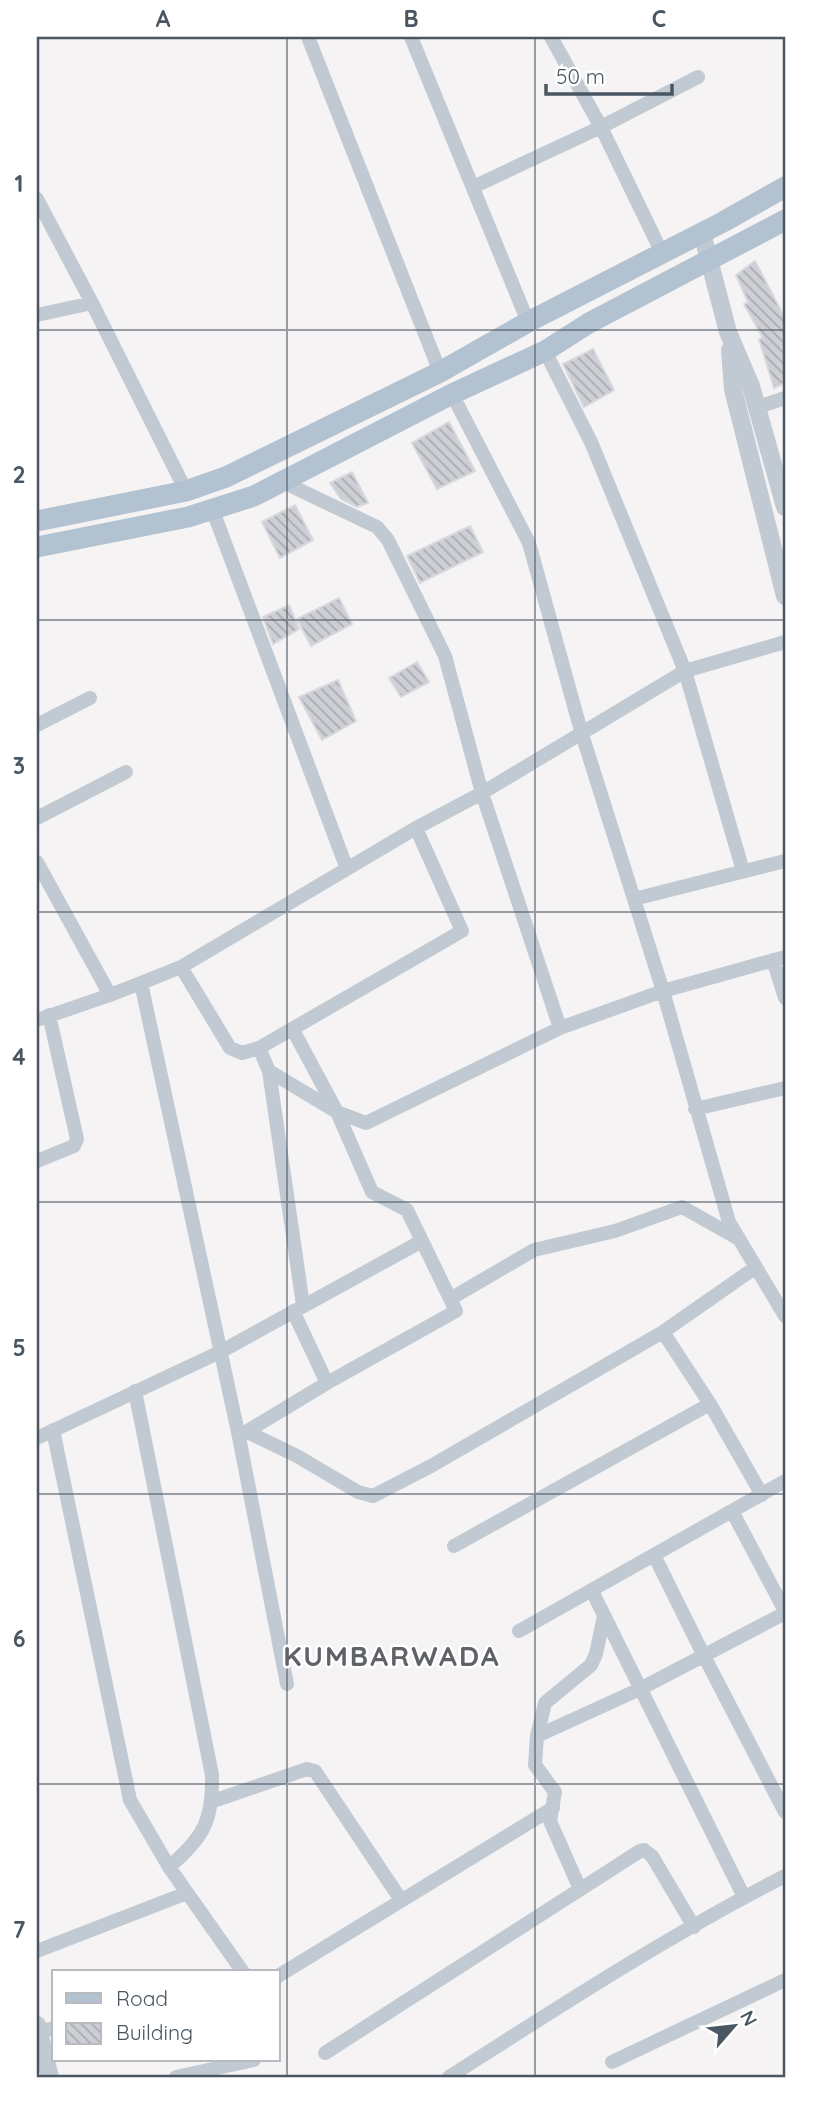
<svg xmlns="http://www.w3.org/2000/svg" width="822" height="2114" font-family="Quicksand,sans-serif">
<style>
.building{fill:url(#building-back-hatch);stroke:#d7d9de;stroke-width:2}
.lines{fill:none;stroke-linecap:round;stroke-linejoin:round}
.minor{stroke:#c1cad2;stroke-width:14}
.tertiary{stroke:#c1cad2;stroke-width:18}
.primary{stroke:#b3c2d1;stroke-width:21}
.grid{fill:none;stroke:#4a5661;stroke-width:2;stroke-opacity:0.55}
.labels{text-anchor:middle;stroke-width:5;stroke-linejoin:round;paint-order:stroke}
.district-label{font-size:28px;font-weight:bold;letter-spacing:2px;fill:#5f6368;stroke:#fff}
.neatline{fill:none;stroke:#4a5661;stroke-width:2.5}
.grid-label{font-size:23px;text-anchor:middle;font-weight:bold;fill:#4a5661}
</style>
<defs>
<pattern id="building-back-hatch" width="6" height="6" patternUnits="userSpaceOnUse" patternTransform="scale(1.75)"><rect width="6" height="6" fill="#cdcfd5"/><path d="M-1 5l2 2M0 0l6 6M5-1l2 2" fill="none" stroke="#a8abb0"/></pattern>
</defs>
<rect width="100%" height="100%" fill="#f5f3f3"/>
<path class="building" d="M 755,261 L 785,318 L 785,383 L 774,388 L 759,339 L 763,338 L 744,304 L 748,302 L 736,275 Z
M 593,349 L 614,390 L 584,407 L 563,364 Z
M 449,422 L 475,471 L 437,489 L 412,443 Z
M 352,472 L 368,503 L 357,507 L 341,499 L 330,483 Z
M 295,505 L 313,540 L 280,558 L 262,522 Z
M 470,526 L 483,552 L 420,583 L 407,556 Z
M 339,598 L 352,624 L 311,646 L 297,619 Z
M 289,605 L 299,629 L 273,644 L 263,617 Z
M 417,662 L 429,682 L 401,697 L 389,678 Z
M 338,680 L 356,721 L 322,740 L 299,697 Z"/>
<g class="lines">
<path class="minor" d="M 308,37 L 440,372
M 411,37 L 528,322
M 551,37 L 601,127 L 662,253
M 473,187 L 601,127 L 698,77
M 37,199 L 92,303 L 186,491
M 37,315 L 92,303
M 545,351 L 591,442 L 685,671 L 785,642
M 452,394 L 529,543 L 581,731 L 663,991 L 729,1222 L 785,1316
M 758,407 L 785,398
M 283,482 L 377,527 L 388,540 L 445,656 L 482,793 L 560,1028
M 213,511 L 347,869
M 37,725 L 90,698
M 37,818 L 126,772
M 37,862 L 110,995 L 141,983
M 634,899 L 785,861
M 773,960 L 785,998
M 181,967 L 230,1048 L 242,1053 L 259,1048 L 462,931 L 416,828
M 37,1020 L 110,995
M 259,1048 L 269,1071 L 303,1305
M 269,1071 L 337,1112 L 366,1123 L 560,1028 L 663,991 L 785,957
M 695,1109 L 785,1088
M 37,1161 L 74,1146 L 77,1139 L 49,1015
M 450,1299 L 534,1250 L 615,1231 L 682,1207 L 739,1239
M 293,1311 L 327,1383
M 663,1332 L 710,1404 L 762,1495
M 135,1391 L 212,1775 C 213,1821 203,1838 169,1867
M 53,1430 L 130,1800 L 169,1867 L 243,1972
M 247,1432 L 297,1456 L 358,1492 L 373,1496 L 431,1466 L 663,1332 L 756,1267
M 241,1435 L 327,1383 L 456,1311 L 407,1210 L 372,1192 L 337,1112 L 293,1030
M 37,1438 L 220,1352 L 422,1241
M 732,1511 L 785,1611
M 454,1546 L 710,1404
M 654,1555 L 704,1656 L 785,1812
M 592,1591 L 744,1897
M 519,1631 L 785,1481
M 287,1684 L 239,1437 L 141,983 L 181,967 L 416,828 L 482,793 L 685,671 L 743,871
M 537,1736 L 640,1689 L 785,1613
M 213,1801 L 307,1769 L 315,1771 L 401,1900
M 580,1889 L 550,1821 L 555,1792 L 535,1765 L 537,1736 L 545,1703 L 591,1665 L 596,1654 L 604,1616
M 37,1951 L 187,1893
M 278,1976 L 553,1808
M 39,2032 L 54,2028
M 325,2053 L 640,1851 L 644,1850 L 652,1856 L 694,1927
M 612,2062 L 785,1980
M 176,2077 L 254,2060
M 449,2077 C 559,2007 669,1935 785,1876"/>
<path class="tertiary" d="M 702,233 L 728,332 L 751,386 L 785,507
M 730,350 L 733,389 L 785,596
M 37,2025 L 50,2077"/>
<path class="primary" d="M 37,521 L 186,491 L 226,477 L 440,372 L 528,322 L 723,222 L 785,187
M 37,547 L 188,517 L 254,496 L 452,394 L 545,351 L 589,323 L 785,220"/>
</g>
<path class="grid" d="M 287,37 L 287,2077M 535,37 L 535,2077M 37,330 L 785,330M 37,620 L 785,620M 37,912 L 785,912M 37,1202 L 785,1202M 37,1494 L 785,1494M 37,1784 L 785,1784"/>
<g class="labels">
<g class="district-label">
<text x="392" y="1666">KUMBARWADA</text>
</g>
</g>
<rect width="822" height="2114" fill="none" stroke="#ffffff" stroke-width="77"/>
<rect x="52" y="1970" width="228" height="91" fill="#ffffff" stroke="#b7bbc0" stroke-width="2"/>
<rect x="66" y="1993" width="35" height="10" fill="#b3c2d1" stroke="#b7bbc0" stroke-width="2"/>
<text x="116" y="2006" font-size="21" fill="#4a5661">Road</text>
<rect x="66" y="2023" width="35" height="21" fill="url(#building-back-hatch)" stroke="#b7bbc0" stroke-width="2"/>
<text x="116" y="2040" font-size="21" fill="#4a5661">Building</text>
<g transform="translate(734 2026) rotate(62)" stroke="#ffffff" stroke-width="5" paint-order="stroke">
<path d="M0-5L12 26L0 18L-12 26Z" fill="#4a5661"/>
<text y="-10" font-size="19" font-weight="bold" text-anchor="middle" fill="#4a5661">N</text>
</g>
<path d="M546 84v10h126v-10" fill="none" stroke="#4a5661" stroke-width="3.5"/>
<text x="556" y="84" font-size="21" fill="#4a5661" stroke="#ffffff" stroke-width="5" paint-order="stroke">50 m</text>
<rect x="38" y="38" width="746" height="2038" class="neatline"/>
<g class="grid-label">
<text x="163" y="27">A</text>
<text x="411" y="27">B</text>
<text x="659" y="27">C</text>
<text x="19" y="192">1</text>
<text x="19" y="483">2</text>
<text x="19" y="774">3</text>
<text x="19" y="1065">4</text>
<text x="19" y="1356">5</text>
<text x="19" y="1647">6</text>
<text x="19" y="1938">7</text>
</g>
</svg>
